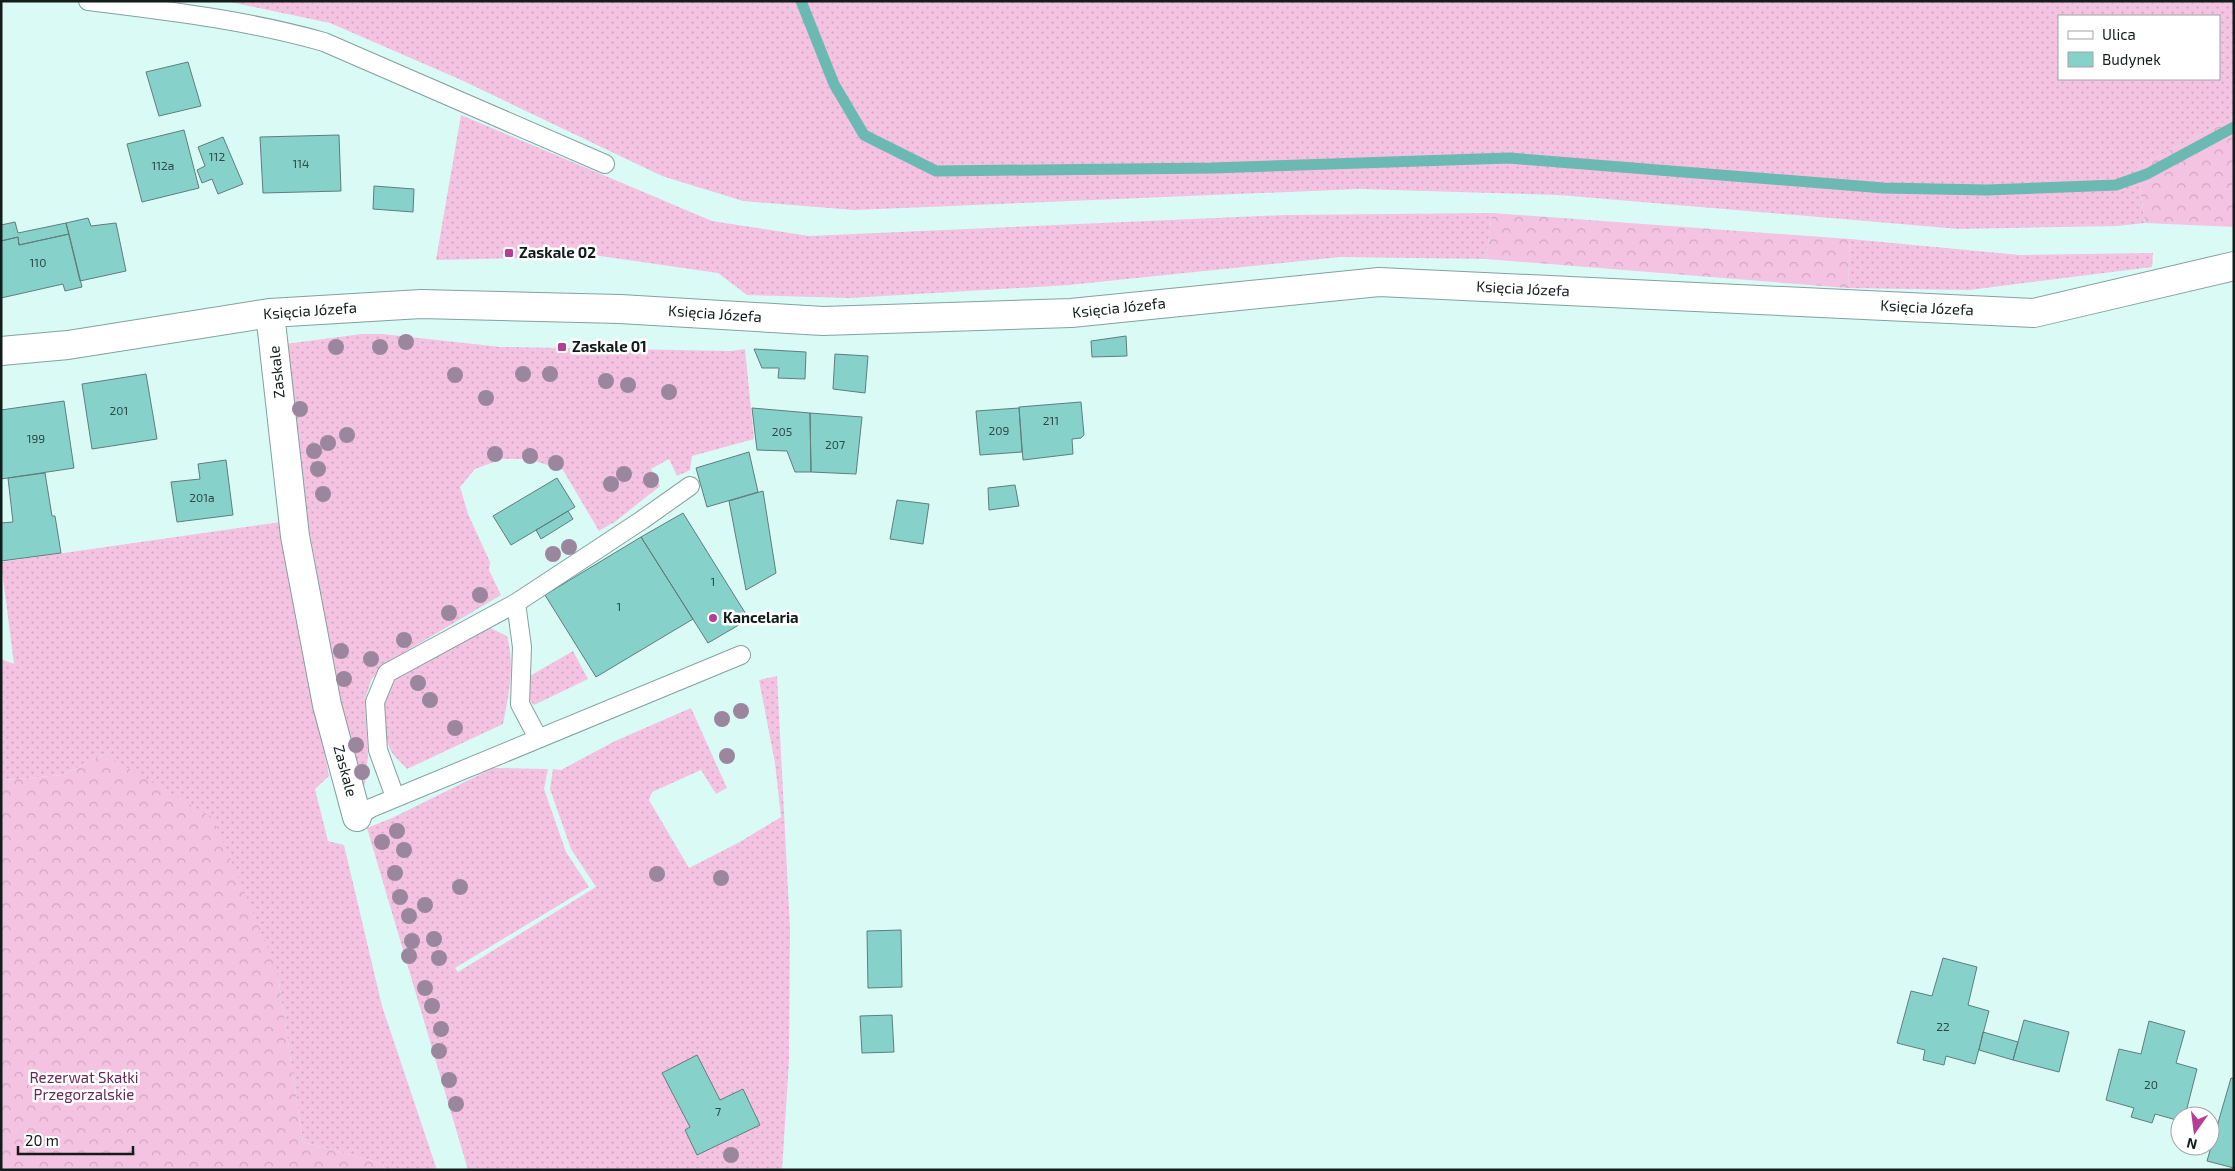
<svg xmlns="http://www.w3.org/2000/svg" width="2235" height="1171" font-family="'Exo 2',sans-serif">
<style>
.grass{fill:url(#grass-dots);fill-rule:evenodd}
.forest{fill:url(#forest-crowns)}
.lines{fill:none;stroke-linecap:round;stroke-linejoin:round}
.stream{stroke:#6cb8b2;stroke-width:11}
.building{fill:#86d2cb;stroke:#607d7a}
.lane-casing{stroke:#83a19e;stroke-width:20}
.street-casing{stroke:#83a19e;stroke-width:30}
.lane{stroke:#fff;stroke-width:18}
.street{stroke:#fff;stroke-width:28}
.tree{fill:#9a869d}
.poi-dot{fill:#b53e94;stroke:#fff;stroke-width:2}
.labels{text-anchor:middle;stroke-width:5;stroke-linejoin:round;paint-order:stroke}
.number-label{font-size:12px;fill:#2e4a47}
.poi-label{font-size:15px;font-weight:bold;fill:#111c1b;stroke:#fff;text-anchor:start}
.street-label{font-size:15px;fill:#111c1b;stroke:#fff}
.park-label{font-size:15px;fill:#662854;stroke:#fff}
</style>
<defs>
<pattern id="grass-dots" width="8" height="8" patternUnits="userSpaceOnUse" patternTransform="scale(1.25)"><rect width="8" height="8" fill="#f4c3e2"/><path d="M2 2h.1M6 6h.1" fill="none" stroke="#d0a7c1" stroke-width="1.8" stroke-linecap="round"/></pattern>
<pattern id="forest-crowns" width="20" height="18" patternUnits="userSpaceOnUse" patternTransform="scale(1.25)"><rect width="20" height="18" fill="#f4c3e2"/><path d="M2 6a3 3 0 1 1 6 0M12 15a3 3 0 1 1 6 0" fill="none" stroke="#d0a7c1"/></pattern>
</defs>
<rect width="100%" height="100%" fill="#dafaf6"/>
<path class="grass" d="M 225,1 L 2234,1 L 2234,117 L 2137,167 L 2145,223 L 2117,226 L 1959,229 L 1559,195 L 1359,189 L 854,210 L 743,201 L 662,176 L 459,79 L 330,23 ZM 2059,16 L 2219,16 L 2219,79 L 2059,79 Z
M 461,115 L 712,221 L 809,236 L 1285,215 L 1492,213 L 1486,259 L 1340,257 L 1069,285 L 850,298 L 747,295 L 718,273 L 600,256 L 436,260 Z
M 1850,239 L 2020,255 L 2153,253 L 2152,267 L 1969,290 L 1848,288 Z
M 362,334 L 382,334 L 501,347 L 731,351 L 745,349 L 754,439 L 692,456 L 690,470 L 677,476 L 669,459 L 651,469 L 660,486 L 616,521 L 599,531 L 563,470 L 529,459 L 502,459 L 475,469 L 460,487 L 468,514 L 490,562 L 489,570 L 501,595 L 388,662 L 371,680 L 365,700 L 368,754 L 365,785 L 357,785 L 336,681 L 296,455 L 285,344 Z
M 281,522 L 329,776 L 315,789 L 328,841 L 344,845 L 382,1006 L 437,1170 L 385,1170 L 381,1163 L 303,1142 L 277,969 L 104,754 L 63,775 L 4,780 L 1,784 L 1,659 L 14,664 L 1,562 Z
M 486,626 L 507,636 C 515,666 509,693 503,724 L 407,769 C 402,763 394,757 391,751 C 381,730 381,699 393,680 Z
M 573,651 L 588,679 L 534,705 L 527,697 L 528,677 Z
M 777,676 L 790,928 L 789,1061 L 782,1170 L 468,1170 L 367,828 L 392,818 L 493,768 L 548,769 L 544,789 L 566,852 L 589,887 L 455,968 L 458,972 L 596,887 L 571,849 L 550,789 L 553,769 L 561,770 L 615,741 L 691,708 L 727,788 L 716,794 L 701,770 L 652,792 L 649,800 L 689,868 L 738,843 L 781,817 L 775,763 L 759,680 ZM 697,1055 L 720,1100 L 743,1089 L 760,1125 L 697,1154 L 685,1130 L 690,1127 L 662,1073 Z"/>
<path class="forest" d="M 2234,117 L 2234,227 L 2145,223 L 2137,167 Z
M 1492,213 L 1850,239 L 1848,288 L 1486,259 Z
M 104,754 L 213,818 L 277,969 L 303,1142 L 381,1163 L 385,1170 L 1,1170 L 1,765 L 4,780 L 63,775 Z"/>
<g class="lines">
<path class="stream" d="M 801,1 L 834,84 L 864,135 L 936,171 L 1212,168 L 1509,158 L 1884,188 L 1987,190 L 2116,185 L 2147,174 L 2234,127"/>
</g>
<path class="building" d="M 188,62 L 201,106 L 159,116 L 146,72 Z
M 184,130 L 199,188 L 142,202 L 127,144 Z
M 339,135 L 341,191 L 263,193 L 260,137 Z
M 223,137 L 243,184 L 218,194 L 212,179 L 202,183 L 197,170 L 205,166 L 198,147 Z
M 374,186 L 414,189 L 413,212 L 373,209 Z
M 88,218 L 91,226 L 116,223 L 126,271 L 80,281 L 66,223 Z
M 15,222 L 18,233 L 66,223 L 69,234 L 19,245 L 18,237 L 1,241 L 1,225 Z
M 69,234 L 82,287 L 65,291 L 63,284 L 1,298 L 1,241 L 18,237 L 19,245 Z
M 1126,336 L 1127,356 L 1092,357 L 1091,341 Z
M 754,349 L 806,352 L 805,379 L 778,378 L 779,368 L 762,368 Z
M 835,354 L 868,356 L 865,393 L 833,389 Z
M 146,374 L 157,439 L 92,449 L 82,384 Z
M 64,401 L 74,468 L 1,479 L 1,410 Z
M 1081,402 L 1084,435 L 1081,438 L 1072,439 L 1073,454 L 1023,460 L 1019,407 Z
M 752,408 L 810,413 L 811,472 L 795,472 L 787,451 L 757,450 Z
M 1019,408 L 1022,452 L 980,455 L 976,411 Z
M 810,413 L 862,417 L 856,474 L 811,472 Z
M 749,452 L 758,492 L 707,507 L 696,468 Z
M 226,460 L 233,515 L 177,522 L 171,482 L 200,479 L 198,464 Z
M 45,473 L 52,516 L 55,516 L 61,553 L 1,561 L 1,523 L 13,522 L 8,478 Z
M 557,478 L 575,507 L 511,545 L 493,516 Z
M 1015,485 L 1019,506 L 989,510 L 988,488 Z
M 763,491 L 776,573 L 746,590 L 729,501 Z
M 897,500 L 929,504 L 923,544 L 890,539 Z
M 568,511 L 573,519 L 541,539 L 536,530 Z
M 683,513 L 749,619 L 708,643 L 641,537 Z
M 641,537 L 693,619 L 596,677 L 545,595 Z
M 901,930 L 902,987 L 868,988 L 867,931 Z
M 1943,958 L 1977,967 L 1968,1005 L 1989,1011 L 1975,1064 L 1946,1056 L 1944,1065 L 1923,1060 L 1925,1050 L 1897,1043 L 1911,991 L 1932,996 Z
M 892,1015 L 894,1052 L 862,1053 L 860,1016 Z
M 2024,1020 L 2069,1032 L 2059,1072 L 2013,1060 Z
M 2149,1021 L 2185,1031 L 2176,1063 L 2197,1069 L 2185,1116 L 2180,1116 L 2180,1121 L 2155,1114 L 2152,1123 L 2131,1117 L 2134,1108 L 2106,1100 L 2119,1049 L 2141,1054 Z
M 1983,1032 L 2018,1042 L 2013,1060 L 1979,1050 Z
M 697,1055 L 720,1100 L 743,1089 L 760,1125 L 697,1155 L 685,1130 L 690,1127 L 662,1073 Z
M 2231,1078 L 2234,1079 L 2234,1168 L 2207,1161 Z"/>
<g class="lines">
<defs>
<path id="lane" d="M 88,1 C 168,11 247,20 324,42 L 605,164
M 516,603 L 642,520 L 690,486
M 395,797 L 378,750 L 375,702 L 387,673 L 516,603 L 522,647 L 520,704 L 538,738
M 357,817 L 371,808 L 741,655"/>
<path id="street" d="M 270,313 L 295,536 L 327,705 L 357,817
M 1,351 L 68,345 L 270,313 L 421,304 L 620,309 L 823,321 L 1071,313 L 1379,282 L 2034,313 L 2234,266"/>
</defs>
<use href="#lane" class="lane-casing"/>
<use href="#street" class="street-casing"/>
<use href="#lane" class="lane"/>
<use href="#street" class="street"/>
</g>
<g class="tree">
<circle cx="406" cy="342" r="8"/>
<circle cx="336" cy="347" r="8"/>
<circle cx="380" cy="347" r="8"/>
<circle cx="523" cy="374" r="8"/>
<circle cx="550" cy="374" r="8"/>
<circle cx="455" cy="375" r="8"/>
<circle cx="606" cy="381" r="8"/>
<circle cx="628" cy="385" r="8"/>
<circle cx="669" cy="392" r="8"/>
<circle cx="486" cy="398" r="8"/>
<circle cx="300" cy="409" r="8"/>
<circle cx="347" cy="435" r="8"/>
<circle cx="328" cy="443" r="8"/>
<circle cx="314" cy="451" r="8"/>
<circle cx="495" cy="454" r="8"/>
<circle cx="530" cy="456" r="8"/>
<circle cx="556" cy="463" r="8"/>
<circle cx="318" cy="469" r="8"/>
<circle cx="624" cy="474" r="8"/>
<circle cx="651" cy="480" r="8"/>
<circle cx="611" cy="484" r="8"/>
<circle cx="323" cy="494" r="8"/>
<circle cx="569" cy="547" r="8"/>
<circle cx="553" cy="554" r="8"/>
<circle cx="480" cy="595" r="8"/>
<circle cx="449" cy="613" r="8"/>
<circle cx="404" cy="640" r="8"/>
<circle cx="341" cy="651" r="8"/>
<circle cx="371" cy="659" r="8"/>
<circle cx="344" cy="679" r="8"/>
<circle cx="418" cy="683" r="8"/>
<circle cx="430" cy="700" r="8"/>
<circle cx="741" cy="711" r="8"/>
<circle cx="722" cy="719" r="8"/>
<circle cx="455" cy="728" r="8"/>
<circle cx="356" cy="745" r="8"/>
<circle cx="727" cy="756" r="8"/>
<circle cx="362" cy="772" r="8"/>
<circle cx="397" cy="831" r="8"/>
<circle cx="382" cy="842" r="8"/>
<circle cx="404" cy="850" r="8"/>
<circle cx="395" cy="873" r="8"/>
<circle cx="657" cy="874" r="8"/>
<circle cx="721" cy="878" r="8"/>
<circle cx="460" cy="887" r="8"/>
<circle cx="400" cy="897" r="8"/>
<circle cx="425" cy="905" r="8"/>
<circle cx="409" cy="916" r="8"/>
<circle cx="434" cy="939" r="8"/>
<circle cx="412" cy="941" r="8"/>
<circle cx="409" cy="956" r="8"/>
<circle cx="439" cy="958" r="8"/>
<circle cx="425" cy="988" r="8"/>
<circle cx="432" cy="1006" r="8"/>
<circle cx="441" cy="1029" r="8"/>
<circle cx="439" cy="1051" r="8"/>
<circle cx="449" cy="1080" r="8"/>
<circle cx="456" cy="1104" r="8"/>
<circle cx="731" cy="1155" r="8"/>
</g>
<g class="poi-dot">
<rect x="504" y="248" width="10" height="10" rx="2.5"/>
<rect x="557" y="342" width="10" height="10" rx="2.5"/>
<circle cx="713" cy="618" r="5"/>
</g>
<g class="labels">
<g class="number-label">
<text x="217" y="161">112</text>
<text x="301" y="168">114</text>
<text x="163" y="170">112a</text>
<text x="38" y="267">110</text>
<text x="119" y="415">201</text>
<text x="1051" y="425">211</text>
<text x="999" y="435">209</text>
<text x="782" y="436">205</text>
<text x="36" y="443">199</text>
<text x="835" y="449">207</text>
<text x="202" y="502">201a</text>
<text x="713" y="586">1</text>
<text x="619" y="611">1</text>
<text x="1943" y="1031">22</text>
<text x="2151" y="1089">20</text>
<text x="718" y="1116">7</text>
</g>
<g class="poi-label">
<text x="519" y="258">Zaskale 02</text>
<text x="572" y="352">Zaskale 01</text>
<text x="723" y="623">Kancelaria</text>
</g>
<g class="street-label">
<text transform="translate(1523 289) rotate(3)" y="5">Księcia Józefa</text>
<text transform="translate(1119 308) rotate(-6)" y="5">Księcia Józefa</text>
<text transform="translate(1927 308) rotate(3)" y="5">Księcia Józefa</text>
<text transform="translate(310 311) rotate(-4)" y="5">Księcia Józefa</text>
<text transform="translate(715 314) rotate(4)" y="5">Księcia Józefa</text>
<text transform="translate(277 372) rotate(-96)" y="5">Zaskale</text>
<text transform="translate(345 771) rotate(75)" y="5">Zaskale</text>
</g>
<g class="park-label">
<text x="84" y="1083">Rezerwat Skałki<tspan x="84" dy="17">Przegorzalskie</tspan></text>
</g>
</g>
<rect width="2235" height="1171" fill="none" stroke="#111c1b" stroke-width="5"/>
<rect x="2058" y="15" width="162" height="65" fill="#ffffff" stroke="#a0a4a4"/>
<rect x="2068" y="31" width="25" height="8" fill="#ffffff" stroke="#a0a4a4"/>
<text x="2102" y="40" font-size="15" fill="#111c1b">Ulica</text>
<rect x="2068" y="52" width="25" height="15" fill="#86d2cb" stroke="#a0a4a4"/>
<text x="2102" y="65" font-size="15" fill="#111c1b">Budynek</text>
<g transform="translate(2195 1131) rotate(194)"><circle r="24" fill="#ffffff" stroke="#a0a4a4"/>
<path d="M0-4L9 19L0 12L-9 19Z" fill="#b53e94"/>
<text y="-8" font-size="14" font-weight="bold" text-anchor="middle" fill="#111c1b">N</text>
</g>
<path d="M18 1146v8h115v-8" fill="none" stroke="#111c1b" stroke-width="2.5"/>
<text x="25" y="1146" font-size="15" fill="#111c1b" stroke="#ffffff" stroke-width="4" paint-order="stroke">20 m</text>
</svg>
